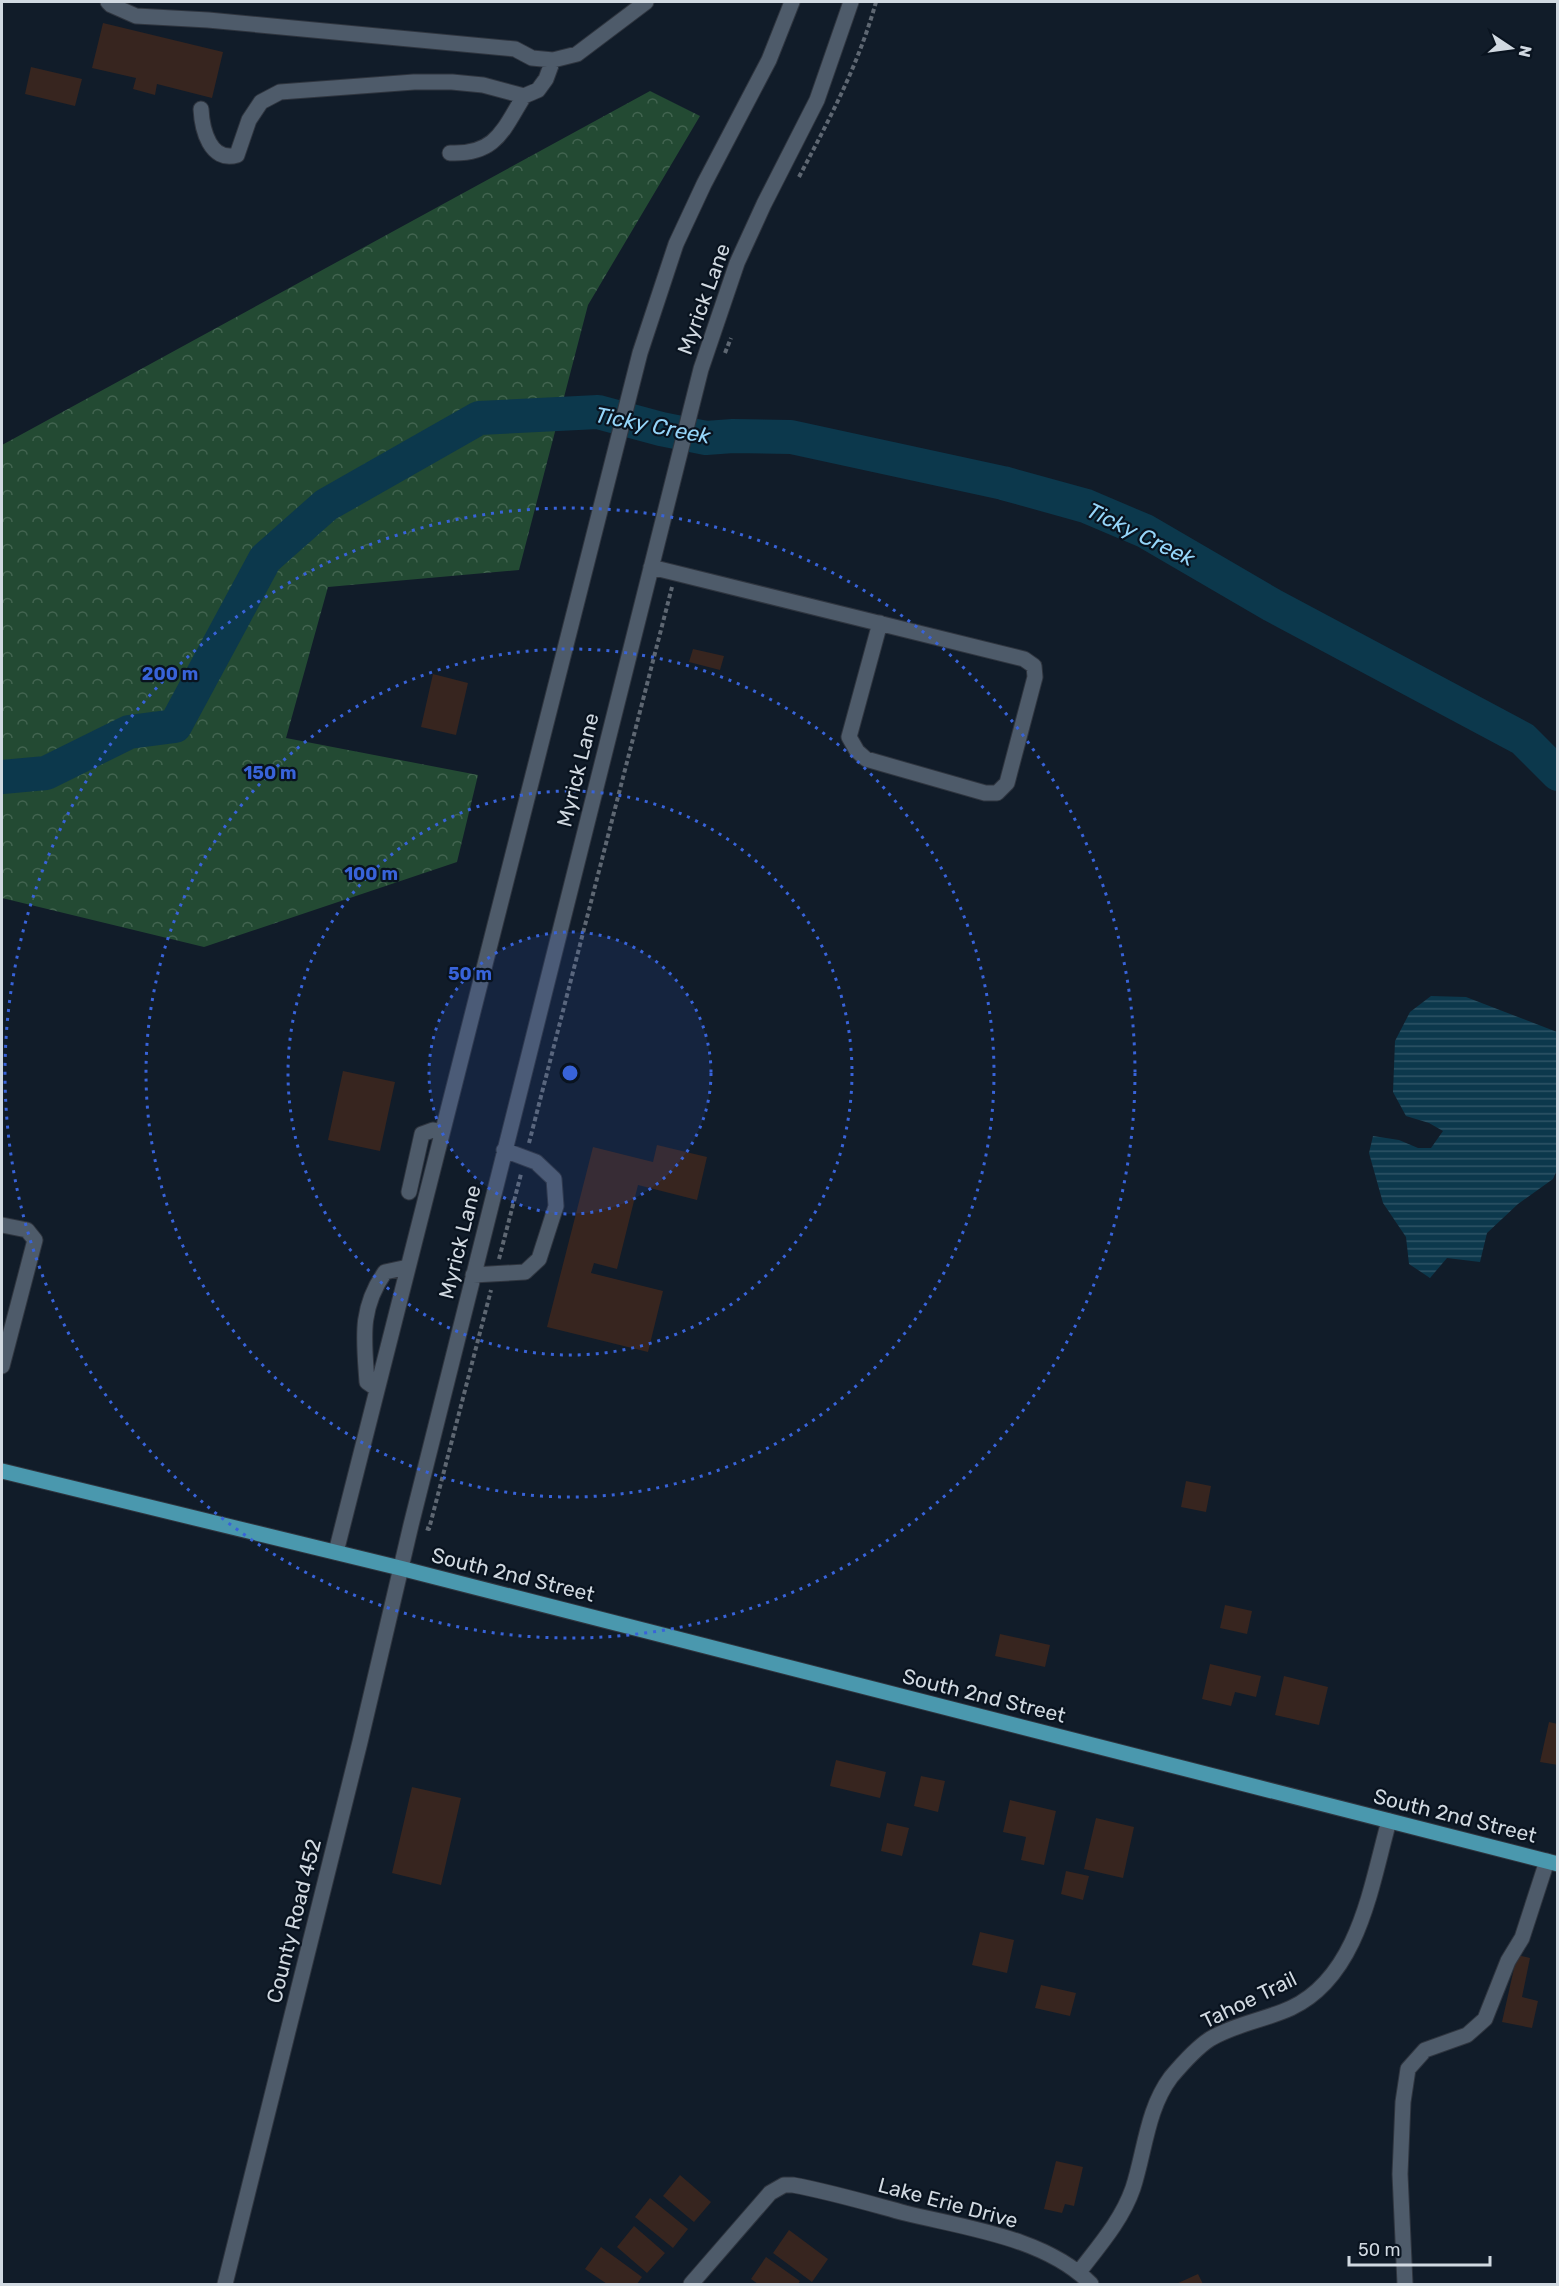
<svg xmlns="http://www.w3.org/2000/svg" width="1559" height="2286" font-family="Rubik,sans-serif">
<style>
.forest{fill:url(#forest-crowns)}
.water{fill:url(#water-rules)}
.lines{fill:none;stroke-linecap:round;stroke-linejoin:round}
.river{stroke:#0c384c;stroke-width:34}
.building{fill:#37251f}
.minor-casing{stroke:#2f353f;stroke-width:17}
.major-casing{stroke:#2f353f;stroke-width:17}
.path{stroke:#5e6772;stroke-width:4;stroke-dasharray:4.5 3;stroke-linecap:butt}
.minor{stroke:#4e5b6a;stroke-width:15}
.major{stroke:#4a98ae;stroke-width:15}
.ring{fill:none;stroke:#3863d9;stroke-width:3;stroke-dasharray:3 6}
.labels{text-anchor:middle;stroke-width:4.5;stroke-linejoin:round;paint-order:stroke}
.street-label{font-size:21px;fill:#d1d9e1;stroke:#09131f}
.water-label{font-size:22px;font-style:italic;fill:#95d5f9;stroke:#09131f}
.centre{fill:#3863d9;stroke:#09131f;stroke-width:3}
.ring-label{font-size:18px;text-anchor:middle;font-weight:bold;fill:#3863d9;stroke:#09131f;stroke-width:4.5;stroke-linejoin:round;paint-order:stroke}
</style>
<defs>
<pattern id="forest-crowns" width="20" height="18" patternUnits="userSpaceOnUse" patternTransform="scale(1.5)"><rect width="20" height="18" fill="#234a33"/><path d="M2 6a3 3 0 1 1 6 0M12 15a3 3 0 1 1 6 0" fill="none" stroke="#426450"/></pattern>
<pattern id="water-rules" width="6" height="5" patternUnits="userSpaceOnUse" patternTransform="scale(1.5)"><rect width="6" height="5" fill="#0c384c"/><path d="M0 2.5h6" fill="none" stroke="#2e5466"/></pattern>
</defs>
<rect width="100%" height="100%" fill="#111c29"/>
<path class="forest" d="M 650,91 L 700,116 L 588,305 L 519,570 L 328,587 L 286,738 L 478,775 L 457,862 L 204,947 L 2,898 L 2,445 Z"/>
<path class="water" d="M 1431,996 L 1466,997 L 1557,1032 L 1558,1168 L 1553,1179 L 1518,1204 L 1487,1233 L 1480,1262 L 1447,1258 L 1430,1278 L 1409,1264 L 1406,1237 L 1383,1203 L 1369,1153 L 1373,1136 L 1399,1140 L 1418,1148 L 1431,1148 L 1443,1131 L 1429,1123 L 1406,1116 L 1393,1092 L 1395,1041 L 1410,1012 Z"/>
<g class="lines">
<path class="river" d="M 2,777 L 46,773 L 129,732 L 175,726 L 265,559 L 326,505 L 479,418 L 598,412 L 661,429 L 706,438 L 733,436 L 791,437 L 1003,483 L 1086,506 L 1145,531 L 1272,605 L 1523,739 L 1558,774"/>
</g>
<path class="building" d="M 103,23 L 223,52 L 212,98 L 157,84 L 155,95 L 133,89 L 136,78 L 92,68 Z
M 31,67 L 82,79 L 75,106 L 25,94 Z
M 693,649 L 724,656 L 720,670 L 689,662 Z
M 433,674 L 468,683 L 456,735 L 421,727 Z
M 343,1071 L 395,1082 L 380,1151 L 328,1140 Z
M 657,1145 L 707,1157 L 697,1200 L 638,1185 L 617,1269 L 594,1263 L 591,1273 L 663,1291 L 648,1352 L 547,1327 L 593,1147 L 653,1162 Z
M 1186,1481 L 1211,1486 L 1206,1512 L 1181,1507 Z
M 1225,1605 L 1252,1611 L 1247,1634 L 1220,1628 Z
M 1000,1634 L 1050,1645 L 1045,1667 L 995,1656 Z
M 1210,1664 L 1261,1676 L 1256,1697 L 1235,1692 L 1231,1706 L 1202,1699 Z
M 1284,1676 L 1328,1687 L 1319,1725 L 1275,1715 Z
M 1549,1722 L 1558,1724 L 1558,1765 L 1540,1762 Z
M 836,1760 L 886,1772 L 880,1798 L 830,1786 Z
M 921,1776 L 945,1781 L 938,1812 L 914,1806 Z
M 412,1787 L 461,1798 L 441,1885 L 392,1873 Z
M 1010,1800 L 1056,1811 L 1044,1865 L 1021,1860 L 1026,1837 L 1003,1832 Z
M 1096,1818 L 1134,1827 L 1123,1878 L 1084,1869 Z
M 887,1823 L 909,1828 L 902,1856 L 881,1851 Z
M 1066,1871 L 1089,1876 L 1083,1900 L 1061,1894 Z
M 980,1932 L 1014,1940 L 1007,1973 L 972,1965 Z
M 1517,1955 L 1530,1958 L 1522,1997 L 1538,2001 L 1532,2028 L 1502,2022 Z
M 1041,1985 L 1076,1993 L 1070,2016 L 1035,2008 Z
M 1056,2161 L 1083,2167 L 1074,2206 L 1065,2204 L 1062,2213 L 1044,2209 Z
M 680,2175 L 711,2202 L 694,2222 L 663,2196 Z
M 650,2198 L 688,2229 L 673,2248 L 635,2217 Z
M 634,2226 L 665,2253 L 647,2273 L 617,2247 Z
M 789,2230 L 828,2259 L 812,2282 L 773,2253 Z
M 601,2247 L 642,2277 L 637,2284 L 607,2284 L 585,2269 Z
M 766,2257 L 800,2281 L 798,2284 L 758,2284 L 751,2279 Z
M 1198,2274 L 1203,2284 L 1176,2284 Z"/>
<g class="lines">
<defs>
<path id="minor" d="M 108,2 L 111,5 L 136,16 L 208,20 L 515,49 L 532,58 L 553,60 L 577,54 L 646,2
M 201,109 C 202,129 210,163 237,155 L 249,120 L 261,102 L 280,92 L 414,82 L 452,82 L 483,85 L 524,96 L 538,90 L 546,79 L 553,60
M 450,153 C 496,155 503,130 524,96
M 651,567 L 1024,659 L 1034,666 L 1035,677 L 1007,783 L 997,793 L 985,793 L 866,759 L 857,751 L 849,737 L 880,623
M 409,1192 L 422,1134 L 433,1130 L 442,1132
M 2,1225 L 27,1230 L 35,1240 L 2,1366
M 473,1275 L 525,1272 L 539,1259 L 556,1206 L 554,1179 L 536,1162 L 504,1150
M 377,1389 L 367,1382 C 364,1339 359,1309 385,1272 L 408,1267
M 336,1552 L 640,353 L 676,244 L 704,184 L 769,60 L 792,2
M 1079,2272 C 1099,2246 1122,2220 1133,2188 C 1145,2151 1147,2109 1171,2077 C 1182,2064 1196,2048 1210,2039 C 1235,2024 1265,2020 1291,2008 C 1359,1976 1371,1885 1389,1821
M 225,2284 L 360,1742 L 411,1525 L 701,369 L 737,263 L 764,204 L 817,100 L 851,2
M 691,2284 L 770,2193 L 784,2185 L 793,2185 C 831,2192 868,2203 905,2213 C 966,2228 1046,2238 1091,2284
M 1405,2284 L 1400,2174 L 1403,2102 L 1408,2069 L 1425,2050 L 1467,2035 L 1485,2019 L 1508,1961 L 1522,1938 L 1547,1861"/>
<path id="major" d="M 2,1471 L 400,1568 L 1558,1864"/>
</defs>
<use href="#minor" class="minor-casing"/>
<use href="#major" class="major-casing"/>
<path class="path" d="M 799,177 C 830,118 858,66 876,2
M 725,353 L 731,338
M 529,1143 L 672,587
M 499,1259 L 521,1174
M 426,1528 L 429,1529 L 491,1290"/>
<use href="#minor" class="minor"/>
<use href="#major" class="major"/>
</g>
<circle cx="570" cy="1073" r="141" fill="#3863d9" fill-opacity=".12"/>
<g class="ring">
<circle cx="570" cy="1073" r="141"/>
<circle cx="570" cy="1073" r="282"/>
<circle cx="570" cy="1073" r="424"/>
<circle cx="570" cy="1073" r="565"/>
</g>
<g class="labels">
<g class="street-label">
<text transform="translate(704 299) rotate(-70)" y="7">Myrick Lane</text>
<text transform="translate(578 770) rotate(-76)" y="7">Myrick Lane</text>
<text transform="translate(460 1242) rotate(-76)" y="7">Myrick Lane</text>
<text transform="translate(513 1575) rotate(14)" y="7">South 2nd Street</text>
<text transform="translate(984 1696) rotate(14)" y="7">South 2nd Street</text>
<text transform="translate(1455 1816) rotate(14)" y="7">South 2nd Street</text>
<text transform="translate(294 1921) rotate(-76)" y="7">County Road 452</text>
<text transform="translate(1249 2000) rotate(-26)" y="7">Tahoe Trail</text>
<text transform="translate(948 2203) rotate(15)" y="7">Lake Erie Drive</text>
</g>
<g class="water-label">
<text transform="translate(653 425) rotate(11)" y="8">Ticky Creek</text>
<text transform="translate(1141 534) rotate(26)" y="8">Ticky Creek</text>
</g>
</g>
<circle cx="570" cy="1073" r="9" class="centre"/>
<g class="ring-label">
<text x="170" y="680">200 m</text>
<text x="270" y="779">150 m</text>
<text x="371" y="880">100 m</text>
<text x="470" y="980">50 m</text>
</g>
<rect width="1559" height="2286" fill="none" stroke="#d1d9e1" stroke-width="6"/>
<g transform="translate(1511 48) rotate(103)" stroke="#09131f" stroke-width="4.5" paint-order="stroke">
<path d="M0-4.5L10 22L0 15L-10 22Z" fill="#d1d9e1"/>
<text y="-9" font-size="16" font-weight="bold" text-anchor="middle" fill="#d1d9e1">N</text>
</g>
<path d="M1349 2256v9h141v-9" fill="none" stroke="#d1d9e1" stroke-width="3"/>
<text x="1358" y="2256" font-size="18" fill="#d1d9e1" stroke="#09131f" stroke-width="4.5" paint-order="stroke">50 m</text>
</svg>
